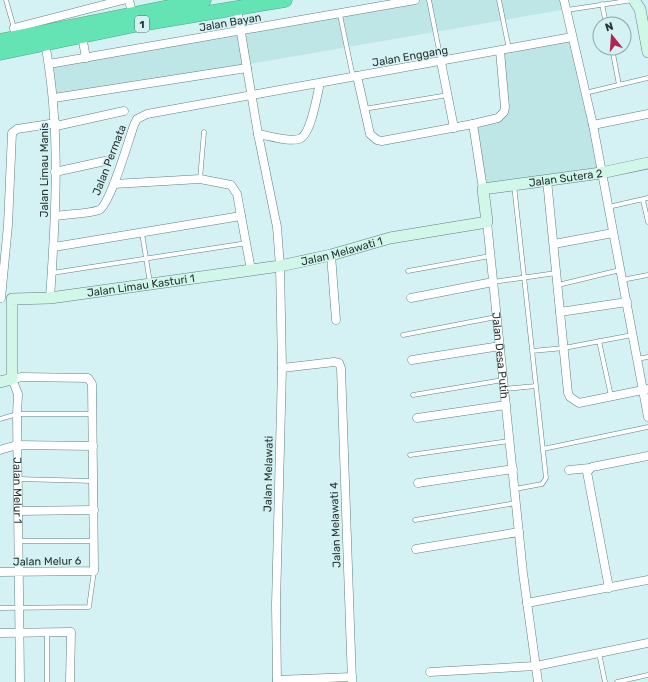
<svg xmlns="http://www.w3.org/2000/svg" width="648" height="682" font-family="Rubik,sans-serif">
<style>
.built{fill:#bfe6e7}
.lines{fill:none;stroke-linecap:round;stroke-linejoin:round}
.lane-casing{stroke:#647f80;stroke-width:5}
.street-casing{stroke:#647f80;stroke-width:9}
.secondary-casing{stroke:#647f80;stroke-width:12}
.highway-casing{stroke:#4fa687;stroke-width:15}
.lane{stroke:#fff;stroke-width:4}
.street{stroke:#fff;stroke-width:8}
.secondary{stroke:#d0f7e8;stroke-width:11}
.highway{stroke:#64e4b4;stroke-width:14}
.labels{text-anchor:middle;stroke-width:3;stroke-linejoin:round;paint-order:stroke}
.shield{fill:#d4f2f3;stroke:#5b6c6d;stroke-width:1}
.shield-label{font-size:10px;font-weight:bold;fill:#273233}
.street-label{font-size:11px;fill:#273233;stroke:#d4f2f3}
</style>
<rect width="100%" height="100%" fill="#d4f2f3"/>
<path class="built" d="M 402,0 L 567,0 L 568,9 L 244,65 L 51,96 L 46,62 Z
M 569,35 L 590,126 L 597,170 L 485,185 L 476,126 L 505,116 L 501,48 Z"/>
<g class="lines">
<defs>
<path id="lane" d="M 6,0 L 14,28
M 429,0 L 441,60
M 499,0 L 509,49
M 602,4 L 606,24
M 567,10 L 633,0
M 340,15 L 353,77
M 612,48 L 619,85
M 585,93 L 648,78
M 364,109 L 448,95
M 200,179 L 204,132
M 514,185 L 546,478 L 542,484 L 515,489
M 643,200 L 648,222
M 608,207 L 648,198
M 142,233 L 150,283
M 408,271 L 490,256
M 52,273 L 247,243
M 622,280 L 648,275
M 493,282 L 556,273
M 558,285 L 620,270
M 403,335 L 496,317
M 599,341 L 611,396
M 532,351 L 564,348 L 632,335
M 637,359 L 648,357
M 504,389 L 536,386
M 413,395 L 503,380
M 0,419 L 17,414 L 92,414
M 543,449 L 648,427
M 410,455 L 509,441
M 18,479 L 93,481
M 415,520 L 516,503
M 19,541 L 94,541
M 0,608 L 89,607 L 94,571
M 599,653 L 605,682
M 47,682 L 47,632
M 617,682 L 648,675"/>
<g id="street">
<path d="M 129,0 L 132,13"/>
<path d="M 564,0 L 593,125 L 648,417"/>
<path d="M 237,9 L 258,134 L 277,227 L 280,266 L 282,368 L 276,604 L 277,682"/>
<path d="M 82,36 L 86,58"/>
<path d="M 16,37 L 14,28 L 123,0"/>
<path d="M 45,43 C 61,128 56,213 50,298"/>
<path d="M 441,62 L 454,128"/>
<path d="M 49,64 L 415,0"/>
<path d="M 357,76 L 370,134 L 377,140 L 382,141 L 473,124"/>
<path d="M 54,98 L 247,68"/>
<path d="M 593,125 L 648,114"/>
<path d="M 56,126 L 124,111"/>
<path d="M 258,134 C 270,136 287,142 299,139 C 311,136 317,95 320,83"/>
<path d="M 55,172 L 105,161"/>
<path d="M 547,180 L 568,393 L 570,397 L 579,403 L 648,389"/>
<path d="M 114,184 L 200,179 L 231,185 L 237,194 L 251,270"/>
<path d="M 483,189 L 473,124 L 498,118 L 504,112 L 505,107 L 500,51"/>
<path d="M 56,216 C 67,214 88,214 99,210 C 110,205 129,139 134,125 L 137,119 L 147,114 L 572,37"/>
<path id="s1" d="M 487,222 L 523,573 L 538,682"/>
<path d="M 554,244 L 613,233"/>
<path d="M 54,247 L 241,216"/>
<path d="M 331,255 L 336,320"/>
<path d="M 1,298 L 8,225 L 12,133 L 17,129 L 56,123"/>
<path d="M 411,298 L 493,282"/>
<path d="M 560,312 L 627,302"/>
<path d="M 412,360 L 500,346"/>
<path d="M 282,368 L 334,362 L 339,363 L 341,368 L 352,682"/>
<path d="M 417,418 L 506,405"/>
<path d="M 0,450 L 17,445 L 93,446"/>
<path d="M 569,470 L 590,468"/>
<path d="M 418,483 L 513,469"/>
<path d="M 18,511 L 94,510"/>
<path d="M 416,549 L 519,532"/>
<path id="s2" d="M 0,572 L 94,571 L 92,384 L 88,378 L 22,377 L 12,379 L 18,394 L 17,414 L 20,682"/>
<path d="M 609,588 L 587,472 L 592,467 L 648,456"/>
<path d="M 527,603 L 648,580"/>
<path d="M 0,633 L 71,632 L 70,682"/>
<path d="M 430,672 L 536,666 L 648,643"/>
<path d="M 277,680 L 352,677"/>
</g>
<g id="secondary">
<path d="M 634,0 L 640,9 L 648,52"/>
<path id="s3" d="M 0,382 L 12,379 L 12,299 L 50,298 L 280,266 L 331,255 L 390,238 L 487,222 L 483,189 L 601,173 L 648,163"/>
</g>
<path id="highway" d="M 0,41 L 204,0
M 0,53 L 135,25 L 285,0"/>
</defs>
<use href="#lane" class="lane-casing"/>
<use href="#street" class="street-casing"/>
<use href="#secondary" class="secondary-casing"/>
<use href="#highway" class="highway-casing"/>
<use href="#lane" class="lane"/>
<use href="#street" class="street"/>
<use href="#secondary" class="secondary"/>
<use href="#highway" class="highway"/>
</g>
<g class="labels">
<rect class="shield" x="135" y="16" width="14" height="16" rx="3"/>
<g class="shield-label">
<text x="142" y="28">1</text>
</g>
<g class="street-label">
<text transform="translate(230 22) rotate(-10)" y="4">Jalan Bayan</text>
<text transform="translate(410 56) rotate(-10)" y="4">Jalan Enggang</text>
<text transform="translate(109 160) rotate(-69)" y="4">Jalan Permata</text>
<text transform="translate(44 170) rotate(-90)" y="4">Jalan Limau Manis</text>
<text dy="4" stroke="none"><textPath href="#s3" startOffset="691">Jalan Sutera 2</textPath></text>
<text dy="4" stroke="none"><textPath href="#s3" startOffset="426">Jalan Melawati 1</textPath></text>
<text dy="4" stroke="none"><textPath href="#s3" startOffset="222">Jalan Limau Kasturi 1</textPath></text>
<text dy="4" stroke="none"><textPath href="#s1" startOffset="134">Jalan Desa Putih</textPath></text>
<text transform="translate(268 474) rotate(-89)" y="4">Jalan Melawati</text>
<text dy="4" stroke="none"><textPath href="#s2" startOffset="477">Jalan Melur 1</textPath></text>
<text transform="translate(335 525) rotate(-92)" y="4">Jalan Melawati 4</text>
<text transform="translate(47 561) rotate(-1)" y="4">Jalan Melur 6</text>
</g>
</g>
<g transform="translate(612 36) rotate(343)"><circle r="19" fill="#d4f2f3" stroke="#8fa5a6"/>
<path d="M0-3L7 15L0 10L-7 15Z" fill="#b32354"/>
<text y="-6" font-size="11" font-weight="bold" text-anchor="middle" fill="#273233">N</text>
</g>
</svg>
